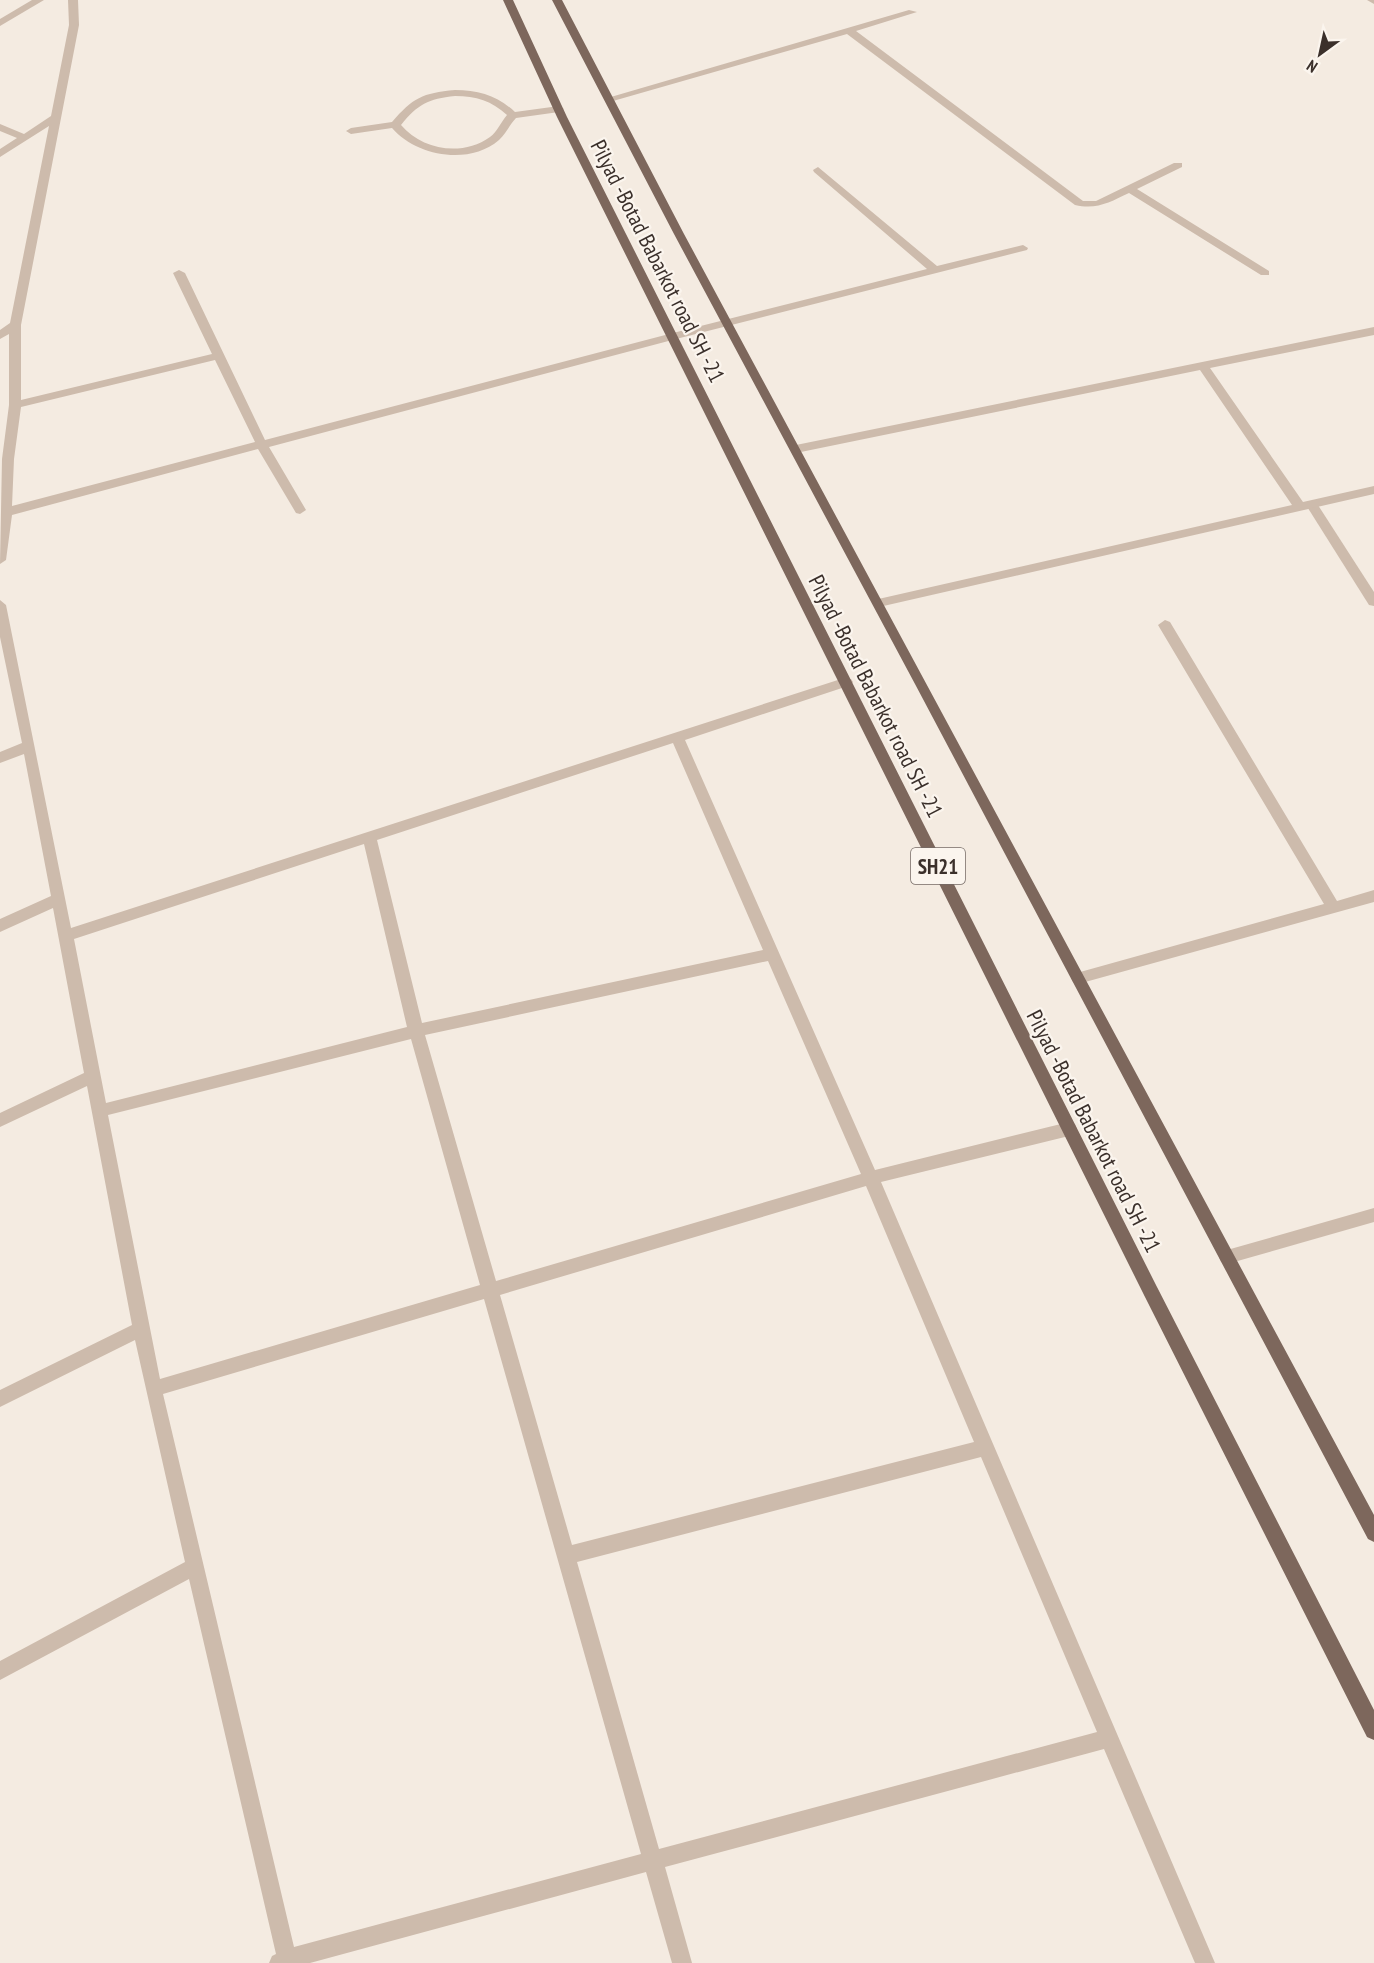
<svg xmlns="http://www.w3.org/2000/svg" width="1374" height="1963" font-family="'PT Sans Narrow',sans-serif">
  <style>
    .lines { fill: none; stroke-linecap: round; stroke-linejoin: round }
    .lane { fill: #cdbbac; fill-rule: evenodd }
    .street { fill: #cdbbac; fill-rule: evenodd }
    .primary { fill: #7d675c; fill-rule: evenodd }
    .labels { text-anchor: middle; dominant-baseline: central; stroke-width: 4.5; stroke-linejoin: round; paint-order: stroke }
    .shield { fill: #fbf5ee; stroke: #756b66; stroke-width: 1.5 }
    .shield-label { font-size: 21px; font-weight: bold; fill: #3b302b }
    .street-label { font-size: 22px; fill: #3b302b; stroke: #fbf5ee }
  </style>
  <rect width="100%" height="100%" fill="#f4ebe1"/>
  <g class="lines">
    <g class="lane">
      <path d="M 455,90 C 479,90 498,96 515,112 L 559,106 L 564,109 L 559,112 L 516,118 C 510,124 506,134 499,140 C 469,166 416,156 392,128 L 351,134 L 346,131 L 351,128 L 392,122 C 413,98 422,93 455,90 ZM 455,96 C 476,96 492,101 507,115 C 501,122 497,132 490,137 C 462,157 422,150 401,125 C 418,104 428,99 455,96 Z"/>
      <path d="M 1312,501 L 1316,502 L 1374,592 L 1374,606 L 1369,605 L 1306,505 Z"/>
      <path d="M 1165,620 L 1170,622 L 1337,901 L 1374,890 L 1374,902 L 1078,984 L 1073,982 L 1071,978 L 1073,974 L 1324,904 L 1158,625 Z"/>
      <path d="M 1374,1208 L 1374,1222 L 1227,1264 L 1221,1262 L 1219,1257 L 1221,1252 L 1227,1250 Z"/>
    </g>
    <g class="street">
      <path d="M 32,0 L 44,0 L 0,26 L 0,19 Z"/>
      <path d="M 68,0 L 78,0 L 79,25 L 21,325 L 21,400 L 212,354 L 173,273 L 179,270 L 185,273 L 265,440 L 669,334 L 927,269 L 814,172 L 813,170 L 818,167 L 937,266 L 1023,245 L 1028,248 L 1027,250 L 676,339 L 269,447 L 306,510 L 300,514 L 296,513 L 258,449 L 12,515 L 6,560 L 0,564 L 2,459 L 9,405 L 9,334 L 0,339 L 0,330 L 10,323 L 49,126 L 0,157 L 0,149 L 17,138 L 0,131 L 0,124 L 24,134 L 51,116 L 69,25 ZM 215,360 L 255,442 L 12,506 L 14,459 L 21,407 Z"/>
      <path d="M 1367,0 L 1374,0 L 1374,4 Z"/>
      <path d="M 909,10 L 917,12 L 856,31 L 1083,201 L 1096,201 L 1174,163 L 1182,163 L 1182,167 L 1137,189 L 1269,271 L 1269,275 L 1261,275 L 1129,193 C 1110,202 1097,210 1075,205 L 847,34 L 613,101 L 604,99 Z"/>
      <path d="M 1374,327 L 1374,335 L 1210,368 L 1303,502 L 1374,486 L 1374,494 L 879,607 L 873,603 L 874,600 L 1292,505 L 1200,370 L 796,453 L 790,449 L 796,445 Z"/>
      <path d="M 0,600 L 6,605 L 71,928 L 841,679 L 851,679 L 853,682 L 851,685 L 685,740 L 875,1170 L 1069,1122 L 1075,1124 L 1077,1129 L 1075,1134 L 1069,1136 L 881,1182 L 1215,1963 L 1195,1963 L 1104,1749 L 665,1867 L 692,1963 L 672,1963 L 646,1872 L 310,1963 L 269,1963 L 272,1956 L 276,1954 L 189,1579 L 0,1680 L 0,1661 L 185,1562 L 135,1340 L 0,1407 L 0,1390 L 132,1325 L 87,1086 L 0,1127 L 0,1113 L 84,1073 L 53,908 L 0,932 L 0,919 L 51,896 L 24,754 L 0,763 L 0,752 L 22,743 L 0,637 ZM 673,743 L 763,950 L 422,1023 L 377,840 ZM 364,844 L 407,1027 L 106,1103 L 74,939 ZM 768,961 L 861,1174 L 496,1281 L 425,1035 ZM 411,1039 L 480,1285 L 160,1379 L 108,1115 ZM 866,1186 L 974,1442 L 572,1545 L 500,1295 ZM 484,1299 L 641,1854 L 294,1947 L 163,1394 ZM 981,1457 L 1097,1732 L 659,1849 L 577,1562 Z"/>
    </g>
    <g class="primary">
      <path d="M 503,0 L 513,0 L 567,117 L 1157,1287 L 1374,1710 L 1374,1740 L 1367,1737 L 1145,1297 L 557,117 Z"/>
      <path d="M 552,0 L 562,0 L 684,234 L 1374,1515 L 1374,1542 L 1368,1539 L 915,684 L 674,234 Z"/>
    </g>
  </g>
  <g class="labels">
    <rect class="shield" x="911" y="848" width="54" height="36" rx="4.5"/>
    <g class="shield-label">
      <text x="938" y="866">SH21</text>
    </g>
    <g class="street-label">
      <text transform="translate(658 261) rotate(63)">Pilyad -Botad Babarkot road SH -21</text>
      <text transform="translate(876 696) rotate(63)">Pilyad -Botad Babarkot road SH -21</text>
      <text transform="translate(1094 1131) rotate(63)">Pilyad -Botad Babarkot road SH -21</text>
    </g>
  </g>
  <g transform="translate(1320 54) rotate(213)" stroke="#fbf5ee" stroke-width="4.5" paint-order="stroke">
  <path d="M0-4.5L10 22L0 15L-10 22Z" fill="#3b302b"/>
  <text y="-9" font-size="16" font-weight="bold" text-anchor="middle" fill="#3b302b">N</text>
  </g>
</svg>
